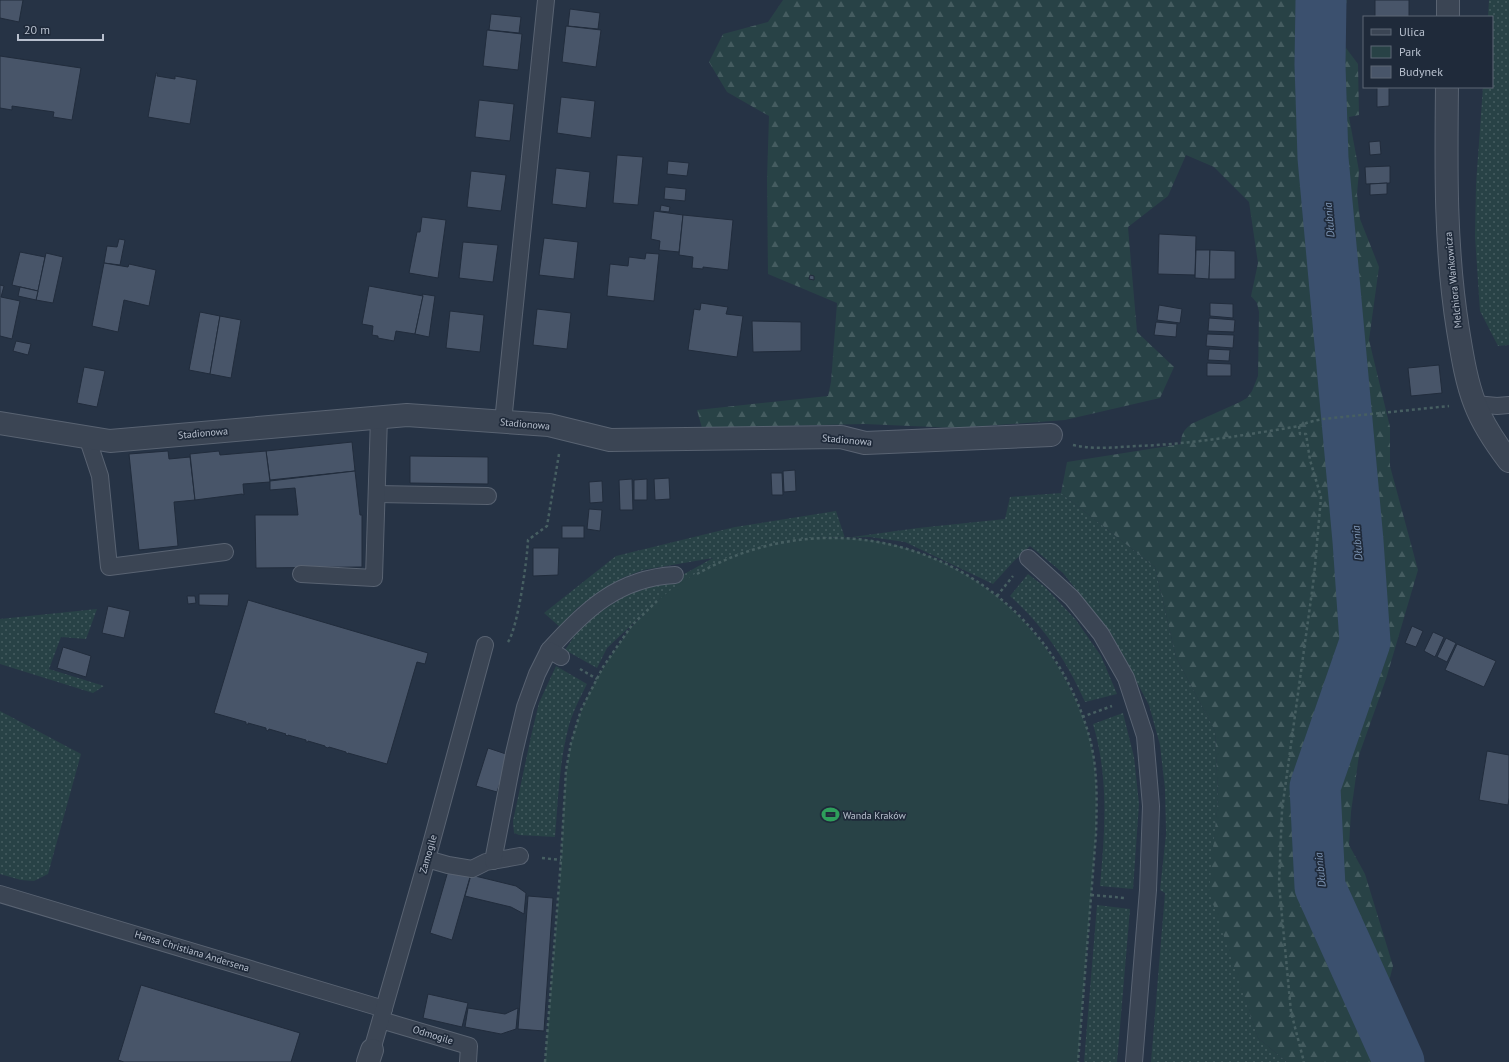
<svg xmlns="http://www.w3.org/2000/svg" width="1509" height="1062" font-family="'PT Sans',sans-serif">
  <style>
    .green { fill: url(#green-dots) }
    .forest { fill: url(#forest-firs) }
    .pitch { fill: #284246 }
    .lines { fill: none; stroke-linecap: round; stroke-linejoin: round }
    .river { stroke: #3b506e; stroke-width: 51 }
    .building { fill: #485569; stroke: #212c3c }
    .service-casing { stroke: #596372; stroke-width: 18 }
    .minor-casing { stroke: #596372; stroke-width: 24 }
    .path { stroke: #475f62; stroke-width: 2.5; stroke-dasharray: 3 3; stroke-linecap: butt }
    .service { stroke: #3b4554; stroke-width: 16 }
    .minor { stroke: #3b4554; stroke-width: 22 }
    .labels { text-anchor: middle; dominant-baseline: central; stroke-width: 3.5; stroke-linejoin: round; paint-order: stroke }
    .street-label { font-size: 10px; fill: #b8c0ce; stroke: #1f2a3a }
    .poi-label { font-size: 10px; fill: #b8c0ce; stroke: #1f2a3a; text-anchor: start }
    .water-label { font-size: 11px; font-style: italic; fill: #7e96b6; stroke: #1f2a3a }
  </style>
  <defs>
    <pattern id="green-dots" width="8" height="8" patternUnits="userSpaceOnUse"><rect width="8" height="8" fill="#284246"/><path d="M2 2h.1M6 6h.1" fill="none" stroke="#455c60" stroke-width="1.8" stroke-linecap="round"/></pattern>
    <pattern id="forest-firs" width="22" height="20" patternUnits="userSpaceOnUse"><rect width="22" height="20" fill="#284246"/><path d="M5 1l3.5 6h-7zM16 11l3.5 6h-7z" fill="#455c60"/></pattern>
  </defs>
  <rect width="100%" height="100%" fill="#263345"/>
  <g class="green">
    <path d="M 1489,0 L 1509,0 L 1509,345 L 1498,346 L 1480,311 L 1475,236 L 1476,184 L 1483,87 L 1492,87 L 1492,17 L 1488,17 Z"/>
    <path d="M 1061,493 L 1155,567 L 1176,657 L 1215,731 L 1218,798 L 1210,892 L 1258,1038 L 1287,1062 L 1151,1062 L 1165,893 L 1160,890 L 1166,834 L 1165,789 L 1160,745 L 1149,705 L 1111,634 L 1063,573 L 1030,546 L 1013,562 L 993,584 L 905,542 L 870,537 L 809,538 L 768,545 L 743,552 L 657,601 L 607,648 L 597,668 L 565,650 L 575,635 L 592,617 L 628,594 L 641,587 L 668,583 L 713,558 L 643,570 L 622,578 L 577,608 L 560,627 L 544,613 L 616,556 L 735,527 L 836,511 L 845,538 L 918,528 L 1005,519 L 1010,497 Z"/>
    <path d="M 1028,574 L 1045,587 L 1076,620 L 1101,656 L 1117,694 L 1085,702 C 1066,660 1045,628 1010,596 Z"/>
    <path d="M 97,609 L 86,639 L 61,637 L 49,669 L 104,686 L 93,693 L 0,664 L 0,619 Z"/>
    <path d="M 556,666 L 587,684 C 580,698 572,713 568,729 C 559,765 558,801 555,837 L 519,835 L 514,833 L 513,821 L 532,732 L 539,703 Z"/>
    <path d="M 0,711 L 81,754 L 48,874 L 34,881 L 21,880 L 0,874 Z"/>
    <path d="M 1123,713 L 1134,757 L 1139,804 L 1133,889 L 1100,886 C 1105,831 1109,778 1093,724 Z"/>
    <path d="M 1097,905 L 1130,909 L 1117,1062 L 1084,1062 Z"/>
  </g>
  <path class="forest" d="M 783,0 L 1347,0 L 1342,18 L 1343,44 L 1358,64 L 1359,115 L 1349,117 L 1359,171 L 1357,194 L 1360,219 L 1379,267 L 1369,340 L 1390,427 L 1390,466 L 1418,570 L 1386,679 L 1359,755 L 1351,812 L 1349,845 L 1365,874 L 1393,966 L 1387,989 L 1376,1012 L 1374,1036 L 1390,1056 L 1400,1062 L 1287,1062 L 1258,1038 L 1209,892 L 1218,798 L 1215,731 L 1176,657 L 1155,567 L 1061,493 L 1067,462 L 1181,444 C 1181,434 1184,430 1191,424 L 1240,402 L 1247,398 L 1252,391 L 1258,376 L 1259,312 L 1257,303 L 1251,296 L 1258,263 L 1249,202 L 1214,167 L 1186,155 L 1168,196 L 1128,227 L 1137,332 L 1174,367 L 1160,398 L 1065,420 L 957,428 L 864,424 L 702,428 L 697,410 L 828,396 L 831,382 L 837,303 L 768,274 L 767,179 L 769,116 L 727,92 L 709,62 L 723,34 L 768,22 Z"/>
  <path class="pitch" d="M 809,538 C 832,538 854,537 876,541 C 978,559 1057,634 1088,732 C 1098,765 1097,799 1096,834 L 1078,1062 L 545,1062 C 550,996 556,931 561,865 C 564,825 562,783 571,743 C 579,708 597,675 618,646 C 623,639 627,631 633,625 C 662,592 703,565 745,551 C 766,544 788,542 809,538 Z"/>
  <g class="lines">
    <path class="river" d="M 1321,0 L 1320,65 L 1323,158 L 1358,541 L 1365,642 L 1315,787 L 1320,887 L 1399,1062"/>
  </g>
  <g class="building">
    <path d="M 0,0 L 23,0 L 19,22 L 0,18 Z"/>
    <rect x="1375" y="0" width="34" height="17"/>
    <path d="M 570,9 L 600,13 L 598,29 L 568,26 Z"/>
    <path d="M 491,14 L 521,17 L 519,33 L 489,30 Z"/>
    <path d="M 566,26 L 601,30 L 596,67 L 562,62 Z"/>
    <path d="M 487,30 L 522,34 L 518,70 L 483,66 Z"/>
    <path d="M 0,56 L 81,68 L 72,120 L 53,117 L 54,112 L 12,106 L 12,110 L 0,108 Z"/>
    <path d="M 156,73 L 157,73 L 157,76 L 175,79 L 175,76 L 197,80 L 190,124 L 148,117 Z"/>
    <path d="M 1377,87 L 1389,87 L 1389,106 L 1377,107 Z"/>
    <path d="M 561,97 L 595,101 L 591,138 L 557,133 Z"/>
    <path d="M 479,100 L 514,104 L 510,141 L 475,137 Z"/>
    <path d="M 1380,141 L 1381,154 L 1370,155 L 1369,142 Z"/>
    <path d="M 617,155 L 643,157 L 638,205 L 613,203 Z"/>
    <path d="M 668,161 L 689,163 L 687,176 L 667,174 Z"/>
    <path d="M 1390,166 L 1390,183 L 1366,184 L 1365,167 Z"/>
    <path d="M 556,168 L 590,172 L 586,208 L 552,204 Z"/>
    <path d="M 471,171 L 506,175 L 501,211 L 467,207 Z"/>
    <path d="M 1387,183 L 1387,194 L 1370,195 L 1370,184 Z"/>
    <path d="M 665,187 L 686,189 L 685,201 L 664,199 Z"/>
    <path d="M 661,205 L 670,207 L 669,212 L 660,211 Z"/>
    <path d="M 654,211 L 683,215 L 679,252 L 659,250 L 660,241 L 651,239 Z"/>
    <path d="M 683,215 L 733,220 L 728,270 L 703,267 L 703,269 L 692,268 L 693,257 L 679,255 Z"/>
    <path d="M 422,217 L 446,220 L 438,278 L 409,273 L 417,232 L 420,232 Z"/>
    <path d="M 1159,234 L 1196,236 L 1195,275 L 1158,274 Z"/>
    <path d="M 544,238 L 578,242 L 574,279 L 539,275 Z"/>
    <path d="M 119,239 L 125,240 L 120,265 L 104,263 L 107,246 L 117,247 Z"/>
    <path d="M 463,242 L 498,245 L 493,282 L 459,278 Z"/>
    <path d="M 1196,250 L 1210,250 L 1209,279 L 1195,278 Z"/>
    <path d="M 1210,250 L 1235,251 L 1235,279 L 1209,279 Z"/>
    <path d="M 20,252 L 45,257 L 38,291 L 12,285 Z"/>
    <path d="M 46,253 L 63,257 L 53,303 L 36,300 Z"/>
    <path d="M 646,253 L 659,254 L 654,301 L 607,296 L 610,264 L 628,266 L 629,257 L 645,259 Z"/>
    <path d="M 104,263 L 128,267 L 129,264 L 156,270 L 149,306 L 124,300 L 118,332 L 92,326 Z"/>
    <path d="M 810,275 L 814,276 L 814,280 L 809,279 Z"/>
    <path d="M 0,285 L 4,286 L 1,297 L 20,301 L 12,339 L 0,336 Z"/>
    <path d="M 369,286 L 423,296 L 415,334 L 396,331 L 394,341 L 378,338 L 378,336 L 372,335 L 373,326 L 362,324 Z"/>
    <path d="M 20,287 L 38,291 L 36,300 L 18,296 Z"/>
    <path d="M 422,294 L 435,296 L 429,337 L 415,334 L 423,296 Z"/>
    <path d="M 701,303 L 728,307 L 726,314 L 743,316 L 737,357 L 688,350 L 694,309 L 700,310 Z"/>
    <path d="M 1210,303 L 1233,304 L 1233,318 L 1210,316 Z"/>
    <path d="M 1159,305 L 1182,309 L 1180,323 L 1157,320 Z"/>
    <path d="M 537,309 L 571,313 L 567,349 L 533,345 Z"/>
    <path d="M 450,311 L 484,315 L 480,352 L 446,348 Z"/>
    <path d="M 200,312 L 220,316 L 210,374 L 189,370 Z"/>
    <path d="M 220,316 L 241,320 L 231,378 L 210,374 Z"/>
    <path d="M 1209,318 L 1235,320 L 1234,332 L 1208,331 Z"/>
    <path d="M 752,321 L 801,322 L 801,351 L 753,352 Z"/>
    <path d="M 1156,322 L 1177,324 L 1176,337 L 1154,335 Z"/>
    <path d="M 1207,334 L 1234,335 L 1233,348 L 1206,346 Z"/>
    <path d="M 16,341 L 31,344 L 28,355 L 13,351 Z"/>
    <path d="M 1209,349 L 1230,350 L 1229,361 L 1208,360 Z"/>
    <path d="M 1207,363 L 1231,364 L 1231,376 L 1207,376 Z"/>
    <path d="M 1439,365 L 1442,393 L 1411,396 L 1408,368 Z"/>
    <path d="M 84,367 L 105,371 L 97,407 L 77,403 Z"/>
    <path d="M 352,442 L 355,471 L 270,480 L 266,451 Z"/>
    <path d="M 168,451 L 169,459 L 190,457 L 195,500 L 174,502 L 178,546 L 139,550 L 129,454 Z"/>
    <path d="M 219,451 L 220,455 L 266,451 L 270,482 L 243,484 L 244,495 L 242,494 L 195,500 L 190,454 Z"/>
    <path d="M 410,456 L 488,457 L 488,484 L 410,483 Z"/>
    <path d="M 795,470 L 796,491 L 784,492 L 783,471 Z"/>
    <path d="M 355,471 L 360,515 L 362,515 L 362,567 L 256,568 L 255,515 L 298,515 L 295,488 L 270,490 L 270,481 Z"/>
    <path d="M 771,473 L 782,473 L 783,495 L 772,495 Z"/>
    <path d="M 669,478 L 670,499 L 655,500 L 654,479 Z"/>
    <path d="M 632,479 L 633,510 L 620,510 L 619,480 Z"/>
    <path d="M 647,479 L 647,500 L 634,500 L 634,480 Z"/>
    <path d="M 602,481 L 603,502 L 590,503 L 589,482 Z"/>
    <path d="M 589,509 L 602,510 L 600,531 L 587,529 Z"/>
    <rect x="562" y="526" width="22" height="12"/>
    <path d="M 533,548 L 559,548 L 558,575 L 533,576 Z"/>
    <path d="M 199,594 L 229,594 L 228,606 L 199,605 Z"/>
    <path d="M 187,596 L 195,596 L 196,603 L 188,604 Z"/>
    <path d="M 248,600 L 428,653 L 425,664 L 417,662 L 387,764 L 348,753 L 348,754 L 346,753 L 346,752 L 329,747 L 328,748 L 325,747 L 325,746 L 308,741 L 308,742 L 306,742 L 306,740 L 288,735 L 288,736 L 285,735 L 286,734 L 269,729 L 268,731 L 266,730 L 266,728 L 248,723 L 248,725 L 246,724 L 246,722 L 214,713 Z"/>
    <path d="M 108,606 L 130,611 L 124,638 L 102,633 Z"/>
    <path d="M 1412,626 L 1423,631 L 1416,647 L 1405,643 Z"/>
    <path d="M 1433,632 L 1444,637 L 1435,657 L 1424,651 Z"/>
    <path d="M 1446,638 L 1456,643 L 1447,662 L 1437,657 Z"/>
    <path d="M 1457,644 L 1496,661 L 1484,687 L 1445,670 Z"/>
    <path d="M 63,647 L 91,656 L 86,677 L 57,668 Z"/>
    <path d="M 488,748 L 509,755 L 497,792 L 476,786 Z"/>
    <path d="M 1487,751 L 1509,755 L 1509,798 L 1508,805 L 1479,800 Z"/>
    <path d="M 448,871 L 470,877 L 452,940 L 430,933 Z"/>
    <path d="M 471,875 L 516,886 L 526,893 L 524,914 L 511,907 L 465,896 Z"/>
    <path d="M 528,896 L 553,898 L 544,1031 L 518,1029 Z"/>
    <path d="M 141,985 L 300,1033 L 291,1062 L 124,1062 L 118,1060 Z"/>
    <path d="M 428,994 L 468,1003 L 462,1027 L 423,1018 Z"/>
    <path d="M 468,1008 L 505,1014 L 518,1008 L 516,1029 L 501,1034 L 465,1027 Z"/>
  </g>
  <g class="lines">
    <defs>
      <g id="service">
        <path d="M 1475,404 L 1497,406 L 1509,405"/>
        <path d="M 503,422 L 546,0"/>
        <path d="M 87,437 L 100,476 L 109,567 L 225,552"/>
        <path d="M 377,494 L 488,496"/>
        <path d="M 1028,558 L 1072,598 L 1101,634 L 1126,678 L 1145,736 L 1151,806 L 1148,890 L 1134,1062"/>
        <path d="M 301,574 L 374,578 L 379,417"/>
        <path d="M 549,650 C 585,610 618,578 675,575"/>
        <path d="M 427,859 L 448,865 L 472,869 L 486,862 L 520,856"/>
        <path d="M 493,861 L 514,753 L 525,707 L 537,674 L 549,650 L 561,657"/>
        <path d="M 0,894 L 384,1009"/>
        <path d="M 381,1020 L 469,1046 L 468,1062"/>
        <path d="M 372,1050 L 427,859 L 485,645"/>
      </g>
      <g id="minor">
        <path d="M 1448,17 L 1448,0"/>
        <path d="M 1447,87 C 1446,168 1445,249 1458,330 C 1462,354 1466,381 1475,404 C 1483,425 1496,444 1509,461"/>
        <path d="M 0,423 L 110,441 L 407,415 L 549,425 L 610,440 L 841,437 L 865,443 L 1051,435"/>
        <path d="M 368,1062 L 372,1050"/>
      </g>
    </defs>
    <use href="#service" class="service-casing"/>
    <use href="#minor" class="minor-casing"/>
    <g class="path">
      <path d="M 1299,426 L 1300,434 L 1306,434 L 1310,460 L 1321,497 L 1314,577 L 1282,810 L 1279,884 L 1291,1012 L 1304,1062"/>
      <path d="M 1073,445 C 1095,450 1116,447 1138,446 C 1192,444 1246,435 1299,426 L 1309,422 L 1323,419 L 1449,406"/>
      <path d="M 697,574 C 850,487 1038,564 1088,732 C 1098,765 1097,799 1096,834 L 1078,1062"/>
      <path d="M 997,596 L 1013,576"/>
      <path d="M 508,642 C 518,627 527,561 528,540 L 547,526 L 559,454"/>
      <path d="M 580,669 L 597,679"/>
      <path d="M 1082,717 L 1112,706"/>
      <path d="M 542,858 L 561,860"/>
      <path d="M 1091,895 L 1125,898"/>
      <path d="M 545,1062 L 561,860 L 566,770 L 571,743 L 581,710 L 603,667 L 632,625 L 657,601"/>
    </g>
    <use href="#service" class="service"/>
    <use href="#minor" class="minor"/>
  </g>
  <defs>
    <symbol id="stadium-bare" viewBox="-9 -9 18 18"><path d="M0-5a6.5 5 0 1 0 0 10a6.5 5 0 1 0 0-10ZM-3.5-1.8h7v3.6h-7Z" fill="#2e9e5b" stroke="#1f2a3a" stroke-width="2.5" paint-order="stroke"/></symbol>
  </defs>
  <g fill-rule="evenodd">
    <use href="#stadium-bare" x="818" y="802" width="25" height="25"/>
  </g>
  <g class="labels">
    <g class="street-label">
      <text transform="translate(1453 280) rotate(-96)">Melchiora Wańkowicza</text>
      <text transform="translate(525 424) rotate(5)">Stadionowa</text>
      <text transform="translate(203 433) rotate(-5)">Stadionowa</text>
      <text transform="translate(847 440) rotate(5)">Stadionowa</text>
      <text transform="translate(428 854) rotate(-74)">Zamogile</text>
      <text transform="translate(192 951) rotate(17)">Hansa Christiana Andersena</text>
      <text transform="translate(433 1035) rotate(17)">Odmogile</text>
    </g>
    <g class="poi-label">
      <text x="843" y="815">Wanda Kraków</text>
    </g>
    <g class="water-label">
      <text transform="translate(1329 220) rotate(-95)">Dłubnia</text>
      <text transform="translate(1357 543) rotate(-95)">Dłubnia</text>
      <text transform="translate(1320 870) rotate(-96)">Dłubnia</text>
    </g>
  </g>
  <rect x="1363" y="16" width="130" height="72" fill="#1f2a3a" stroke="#5c6675"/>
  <rect x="1371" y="29" width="20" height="6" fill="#3b4554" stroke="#5c6675"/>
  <text x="1399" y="36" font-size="12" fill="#b8c0ce">Ulica</text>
  <rect x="1371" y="46" width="20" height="12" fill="#284246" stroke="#5c6675"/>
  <text x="1399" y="56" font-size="12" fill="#b8c0ce">Park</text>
  <rect x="1371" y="66" width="20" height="12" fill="#485569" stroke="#5c6675"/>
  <text x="1399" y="76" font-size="12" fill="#b8c0ce">Budynek</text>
  <path d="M18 34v6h85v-6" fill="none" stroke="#b8c0ce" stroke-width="2"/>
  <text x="24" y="34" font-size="12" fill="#b8c0ce" stroke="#1f2a3a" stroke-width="3" paint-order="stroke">20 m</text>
</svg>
